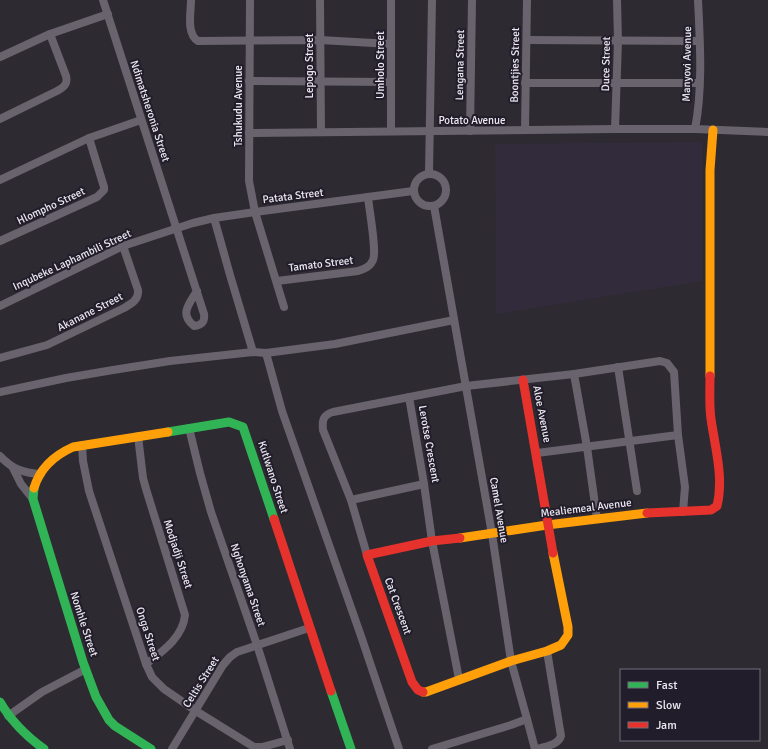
<svg xmlns="http://www.w3.org/2000/svg" width="768" height="749" font-family="Signika,sans-serif">
  <style>
    .built { fill: #322b3c }
    .lines { fill: none; stroke-linecap: round; stroke-linejoin: round }
    .street { stroke: #68636d; stroke-width: 8 }
    .fast { stroke: #30b455; stroke-width: 9 }
    .slow { stroke: #ff9f0a; stroke-width: 9 }
    .jam { stroke: #e5322d; stroke-width: 9 }
    .labels { text-anchor: middle; dominant-baseline: central; stroke-width: 4; stroke-linejoin: round; paint-order: stroke }
    .street-label { font-size: 11px; fill: #ece9f2; stroke: #221d2a }
  </style>
  <rect width="100%" height="100%" fill="#2d2a31"/>
  <path class="built" d="M 702,142 L 702,281 L 496,314 L 495,144 Z"/>
  <g class="lines">
    <g class="street">
      <path d="M 103,0 L 204,314 C 205,322 202,325 194,326 C 179,314 189,304 197,291"/>
      <path d="M 191,0 C 191,12 186,34 198,41 L 320,40 L 391,44"/>
      <path d="M 250,0 L 249,181 L 255,212 L 284,307"/>
      <path d="M 320,0 L 321,132"/>
      <path d="M 527,40 L 699,41"/>
      <path d="M 0,57 L 50,34 L 108,14"/>
      <path d="M 249,81 L 391,82"/>
      <path d="M 525,83 L 699,83"/>
      <path d="M 0,119 L 57,91 C 64,87 68,84 66,76 L 50,34"/>
      <path d="M 615,129 L 618,41 L 617,0"/>
      <path d="M 695,129 C 703,88 700,42 698,0"/>
      <path d="M 525,130 L 527,0"/>
      <path d="M 391,131 L 391,0"/>
      <path d="M 470,131 L 472,0"/>
      <path d="M 249,133 L 615,129 L 695,129 L 768,132"/>
      <path d="M 429,173 L 432,0"/>
      <circle cx="430" cy="190" r="16"/>
      <path d="M 0,180 L 89,138 L 141,120"/>
      <path d="M 214,218 L 230,275 L 253,352"/>
      <path d="M 0,241 L 97,197 L 104,190 L 104,187 L 89,138"/>
      <path d="M 277,281 L 358,271 C 364,269 370,267 373,260 C 377,251 369,209 368,197"/>
      <path d="M 0,306 L 123,246 L 193,223 L 214,218 L 255,212 L 413,191"/>
      <path d="M 266,353 L 282,411 L 361,636 L 399,749"/>
      <path d="M 0,358 L 47,345 L 124,308 C 131,304 139,300 138,290 L 123,246"/>
      <path d="M 618,367 L 637,491"/>
      <path d="M 574,374 L 587,447 L 597,519"/>
      <path d="M 0,392 L 66,378 L 113,370 L 170,361 L 253,352 L 266,353 L 335,344 L 454,320"/>
      <path d="M 409,397 L 424,484 L 432,541 L 459,679"/>
      <path d="M 189,428 L 200,473 L 211,512 L 257,645 L 290,749"/>
      <path d="M 138,436 L 143,478 L 146,489 L 185,615 C 183,637 163,651 146,664"/>
      <path d="M 82,445 L 83,461 L 89,491 L 146,664 L 152,677 L 164,689 L 196,711 L 254,747 L 262,747 L 288,740"/>
      <path d="M 537,453 L 678,435"/>
      <path d="M 0,456 C 12,469 23,473 41,474"/>
      <path d="M 13,468 L 21,484 L 33,499"/>
      <path d="M 351,500 L 424,484"/>
      <path d="M 367,555 L 351,500 L 323,430 C 322,420 323,415 333,412 L 466,386 L 574,374 L 660,361 L 667,363 L 674,372 L 678,435 L 685,487 L 683,512"/>
      <path d="M 8,716 L 42,692 L 86,669"/>
      <path d="M 527,719 L 535,749"/>
      <path d="M 172,749 L 223,665 L 230,657 L 237,652 L 309,628"/>
      <path d="M 432,749 L 511,725 L 527,719 L 511,661 L 492,534 L 434,206"/>
      <path d="M 538,749 C 546,746 558,745 561,736 L 547,651"/>
    </g>
    <g class="fast">
      <path d="M 168,432 L 229,422 L 243,427 L 274,519"/>
      <path d="M 34,488 L 33,499 L 83,662 L 96,697 L 109,720 L 115,726 L 151,749"/>
      <path d="M 331,691 L 351,749"/>
      <path d="M 0,702 C 11,721 26,736 44,749"/>
    </g>
    <g class="slow">
      <path d="M 710,376 L 710,170 L 713,130"/>
      <path d="M 34,488 C 40,468 55,455 73,447 L 168,432"/>
      <path d="M 460,538 L 547,525 L 647,513"/>
      <path d="M 423,692 L 426,692 L 511,661 L 547,651 L 561,645 L 568,635 L 568,627 L 553,553"/>
    </g>
    <g class="jam">
      <path d="M 523,380 L 553,553"/>
      <path d="M 647,513 L 711,510 L 717,506 C 724,478 715,447 711,419 C 709,405 710,390 710,376"/>
      <path d="M 274,519 L 331,691"/>
      <path d="M 423,692 L 418,690 L 412,682 L 367,555 L 432,541 L 460,538"/>
    </g>
  </g>
  <g class="labels">
    <g class="street-label">
      <text transform="translate(606 64) rotate(-89)">Duce Street</text>
      <text transform="translate(687 64) rotate(-89)">Manyovi Avenue</text>
      <text transform="translate(380 65) rotate(-90)">Umholo Street</text>
      <text transform="translate(460 65) rotate(-89)">Lengana Street</text>
      <text transform="translate(515 65) rotate(-89)">Boontjies Street</text>
      <text transform="translate(309 66) rotate(-90)">Lepogo Street</text>
      <text transform="translate(238 106) rotate(-90)">Tshukudu Avenue</text>
      <text transform="translate(150 111) rotate(72)">Ndimatsheronia Street</text>
      <text x="472" y="120">Potato Avenue</text>
      <text transform="translate(293 196) rotate(-7)">Patata Street</text>
      <text transform="translate(51 206) rotate(-25)">Hlompho Street</text>
      <text transform="translate(72 260) rotate(-25)">Inqubeke Laphambili Street</text>
      <text transform="translate(321 264) rotate(-7)">Tamato Street</text>
      <text transform="translate(90 312) rotate(-27)">Akanane Street</text>
      <text transform="translate(542 414) rotate(79)">Aloe Avenue</text>
      <text transform="translate(429 444) rotate(80)">Lerotse Crescent</text>
      <text transform="translate(273 477) rotate(72)">Kutlwano Street</text>
      <text transform="translate(586 508) rotate(-7)">Mealiemeal Avenue</text>
      <text transform="translate(499 510) rotate(80)">Camel Avenue</text>
      <text transform="translate(178 554) rotate(72)">Modjadji Street</text>
      <text transform="translate(248 585) rotate(71)">Nghonyama Street</text>
      <text transform="translate(398 606) rotate(70)">Cat Crescent</text>
      <text transform="translate(84 624) rotate(72)">Nomhle Street</text>
      <text transform="translate(148 634) rotate(72)">Onga Street</text>
      <text transform="translate(201 682) rotate(-58)">Celtis Street</text>
    </g>
  </g>
  <rect x="620" y="669" width="140" height="72" fill="#221d2a" stroke="#736f7a"/>
  <rect x="628" y="682" width="20" height="6" fill="#30b455" stroke="#736f7a"/>
  <text x="656" y="689" font-size="12" fill="#ece9f2">Fast</text>
  <rect x="628" y="702" width="20" height="6" fill="#ff9f0a" stroke="#736f7a"/>
  <text x="656" y="709" font-size="12" fill="#ece9f2">Slow</text>
  <rect x="628" y="722" width="20" height="6" fill="#e5322d" stroke="#736f7a"/>
  <text x="656" y="729" font-size="12" fill="#ece9f2">Jam</text>
</svg>
